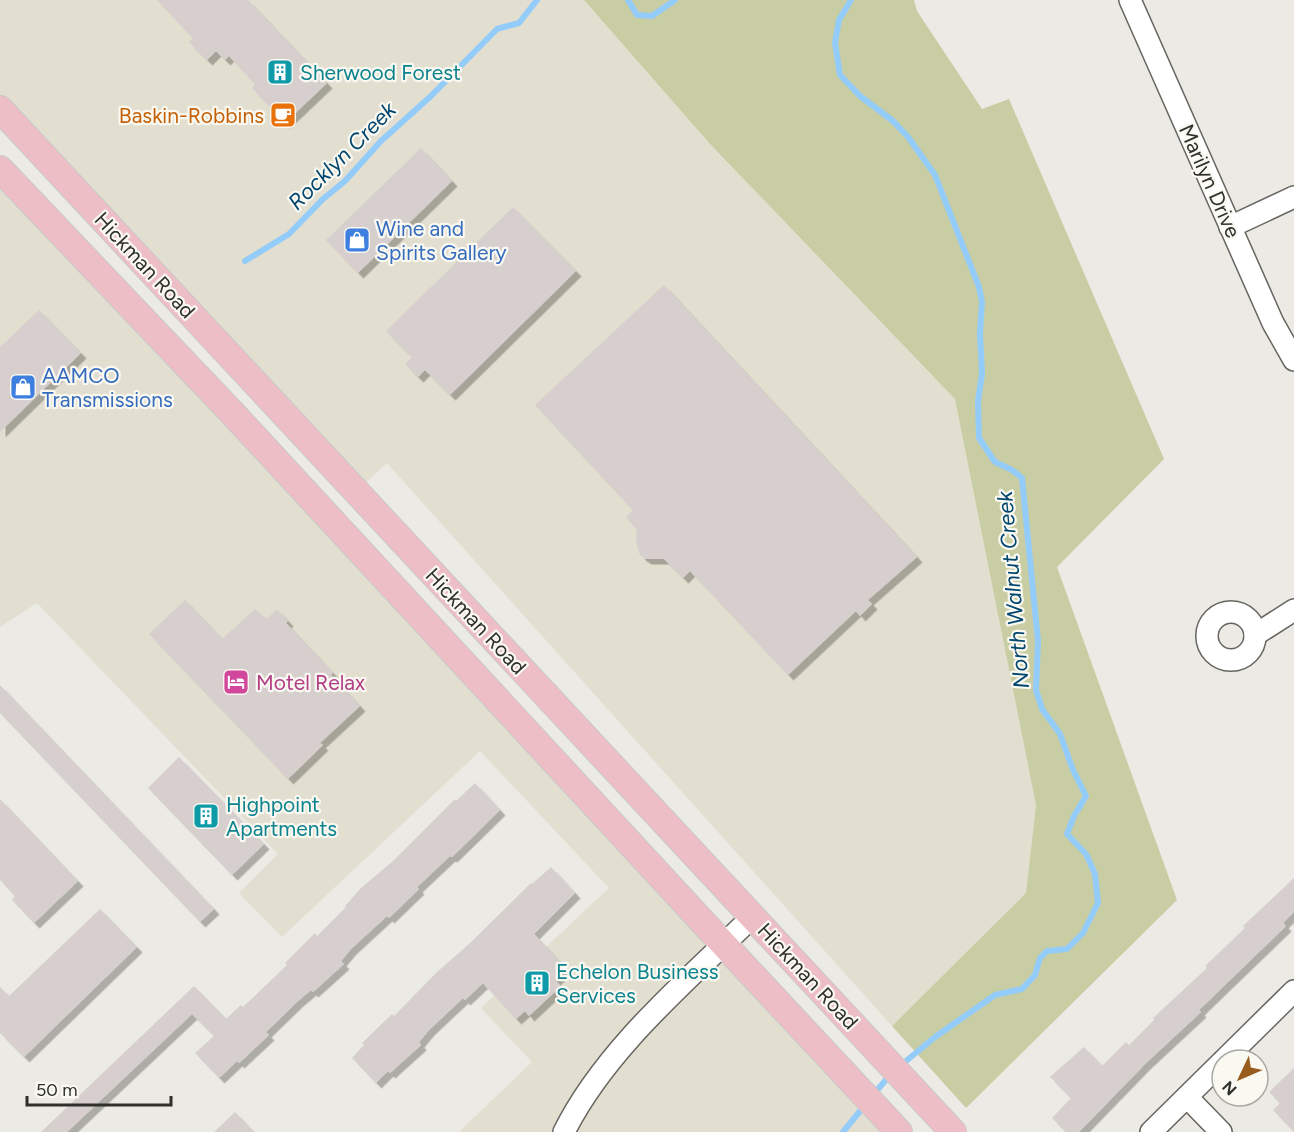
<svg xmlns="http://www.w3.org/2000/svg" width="1294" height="1132" font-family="Figtree,sans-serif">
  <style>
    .built { fill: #e2ded0 }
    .green { fill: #c9cda3 }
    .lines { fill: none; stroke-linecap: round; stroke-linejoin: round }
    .stream { stroke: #94ccf9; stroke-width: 6 }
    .building { fill: #d7cfce; filter: url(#shadow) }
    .minor-casing { stroke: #676560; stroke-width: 24 }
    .major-casing { stroke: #c9c9c8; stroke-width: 28 }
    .minor { stroke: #fff; stroke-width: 21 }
    .major { stroke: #eebec7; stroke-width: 26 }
    .labels { text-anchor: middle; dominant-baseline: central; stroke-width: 4.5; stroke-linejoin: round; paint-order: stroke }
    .culture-label { font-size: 21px; fill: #0d838f; stroke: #f9f8f1; text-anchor: start }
    .food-label { font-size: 21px; fill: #c56008; stroke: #f9f8f1; text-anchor: end }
    .street-label { font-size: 21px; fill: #2f2f2c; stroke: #f9f8f1 }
    .shop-label { font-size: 21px; fill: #366cbe; stroke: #f9f8f1; text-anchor: start }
    .hotel-label { font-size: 21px; fill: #b23c85; stroke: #f9f8f1; text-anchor: start }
    .water-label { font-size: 22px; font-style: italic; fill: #00466f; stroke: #f9f8f1 }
  </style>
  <defs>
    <filter id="shadow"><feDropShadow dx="5.5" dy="5.5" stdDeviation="0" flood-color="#0004"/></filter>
  </defs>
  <rect width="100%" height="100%" fill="#eceae4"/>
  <g class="built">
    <path d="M 0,0 L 584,0 L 710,144 L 955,399 L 1036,805 L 1026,893 L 892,1026 L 387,463 L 356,492 L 0,109 Z"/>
    <path d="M 0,169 L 899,1132 L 459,1132 L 532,1062 L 481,1008 L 609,888 L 480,751 L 282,937 L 239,893 L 278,854 L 37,603 L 0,627 Z"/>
  </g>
  <path class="green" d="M 584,0 L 914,0 L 917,11 L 982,109 L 1009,99 L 1164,459 L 1057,567 L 1177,900 L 966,1108 L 892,1026 L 1026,893 L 1036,805 L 955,399 L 710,144 Z"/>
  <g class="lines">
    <g class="stream">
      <path d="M 628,0 L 637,15 L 652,16 L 675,0"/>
      <path d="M 851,0 L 839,20 L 835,43 L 840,75 L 860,96 L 893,121 L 908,137 L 935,175 L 979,287 L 982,302 L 980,333 L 982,374 L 978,401 L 979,438 L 995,462 L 1012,470 L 1022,478 L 1038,641 L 1036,690 L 1042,709 L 1060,734 L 1073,770 L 1086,796 L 1074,816 L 1067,834 L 1086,854 L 1095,874 L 1098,903 L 1083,933 L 1067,949 L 1047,951 L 1040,958 L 1035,975 L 1022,989 L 995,995 L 935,1037 L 900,1066"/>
      <path d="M 245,261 L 289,234 L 323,199 L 345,181 L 381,141 L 431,96 L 497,29 L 519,23 L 537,0"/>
      <path d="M 873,1095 L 890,1075"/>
      <path d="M 843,1132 L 865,1105"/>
    </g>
  </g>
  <g class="building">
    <path d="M 157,0 L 248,0 L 327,83 L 285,123 L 252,88 L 255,84 L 229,56 L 225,60 L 216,51 L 207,60 L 189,42 L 193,38 Z"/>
    <path d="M 421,148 L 452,181 L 358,273 L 326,240 Z"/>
    <path d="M 513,207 L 576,271 L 450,395 L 425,370 L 418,377 L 405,364 L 412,357 L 386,331 Z"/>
    <path d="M 664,285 L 917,557 L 868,600 L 872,604 L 860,616 L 856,611 L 788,675 L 690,571 L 683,578 L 664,559 L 646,559 L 640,555 L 636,543 L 637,530 L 626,517 L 633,510 L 535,405 Z"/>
    <path d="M 39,310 L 81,353 L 0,432 L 0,347 Z"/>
    <path d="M 185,600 L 222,639 L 255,609 L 267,619 L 277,609 L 288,621 L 286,623 L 333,673 L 331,675 L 360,706 L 320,743 L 323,745 L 288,779 L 149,634 Z"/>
    <path d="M 0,685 L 214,909 L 200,922 L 0,713 Z"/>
    <path d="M 179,757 L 264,844 L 232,875 L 148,788 Z"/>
    <path d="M 475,783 L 500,810 L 452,857 L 450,856 L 417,887 L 419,889 L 389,918 L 387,916 L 351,949 L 341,961 L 344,964 L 313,992 L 311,990 L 298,1001 L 266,1032 L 269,1035 L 239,1063 L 237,1061 L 219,1078 L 195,1053 L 214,1036 L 192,1014 L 67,1132 L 41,1132 L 194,986 L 226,1019 L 241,1005 L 243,1007 L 287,965 L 285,963 L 315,933 L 317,936 L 346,907 L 345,906 L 361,888 L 393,861 L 455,799 L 456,801 Z"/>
    <path d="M 0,799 L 78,881 L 34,923 L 12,900 L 15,896 L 0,880 Z"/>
    <path d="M 551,867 L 575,893 L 534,934 L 567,969 L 555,980 L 561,986 L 529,1016 L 525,1011 L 516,1019 L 483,983 L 465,1000 L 463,998 L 429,1030 L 419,1042 L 421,1045 L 390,1073 L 388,1071 L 376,1083 L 352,1058 L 364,1045 L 362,1043 L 392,1014 L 394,1016 L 437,972 L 469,944 L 531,883 L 532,884 Z"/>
    <path d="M 1294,878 L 1294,912 L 1283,923 L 1286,926 L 1199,1010 L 1201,1012 L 1146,1063 L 1079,1132 L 1066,1132 L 1052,1118 L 1071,1098 L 1050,1077 L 1084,1047 L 1102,1066 L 1126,1042 L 1129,1045 L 1154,1020 L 1153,1018 L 1207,968 L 1205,966 L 1245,928 L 1243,926 Z"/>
    <path d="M 100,909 L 137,947 L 24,1057 L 0,1033 L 0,987 L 9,996 Z"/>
    <path d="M 1294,1068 L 1294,1132 L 1273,1110 L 1280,1103 L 1269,1092 Z"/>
    <path d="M 235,1112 L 254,1132 L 214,1132 Z"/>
  </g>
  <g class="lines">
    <defs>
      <g id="minor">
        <path d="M 1130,0 L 1273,323 L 1294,360"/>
        <path d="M 1230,227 L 1294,197"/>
        <circle cx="1231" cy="636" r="24"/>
        <path d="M 1255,635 L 1294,610"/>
        <path d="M 1224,1060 L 1294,991"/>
        <path d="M 1187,1097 L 1221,1132"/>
        <path d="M 564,1132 C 605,1049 687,981 753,916"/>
        <path d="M 1151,1132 L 1222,1062"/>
      </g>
      <g id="major">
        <path d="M 0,109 L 953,1132"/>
        <path d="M 0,169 L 236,417 L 700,919 L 899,1132"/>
      </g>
    </defs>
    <use href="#minor" class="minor-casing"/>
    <use href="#major" class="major-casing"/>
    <use href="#minor" class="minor"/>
    <use href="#major" class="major"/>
  </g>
  <defs>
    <symbol id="building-square" viewBox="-11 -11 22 22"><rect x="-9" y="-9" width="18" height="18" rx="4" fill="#0f9aa8" stroke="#f9f8f1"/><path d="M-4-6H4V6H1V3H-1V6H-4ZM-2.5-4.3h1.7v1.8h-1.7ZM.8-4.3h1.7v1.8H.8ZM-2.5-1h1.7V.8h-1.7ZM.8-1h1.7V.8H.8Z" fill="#fff"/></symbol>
    <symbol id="cafe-square" viewBox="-11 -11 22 22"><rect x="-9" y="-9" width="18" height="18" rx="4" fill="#e8710a" stroke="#f9f8f1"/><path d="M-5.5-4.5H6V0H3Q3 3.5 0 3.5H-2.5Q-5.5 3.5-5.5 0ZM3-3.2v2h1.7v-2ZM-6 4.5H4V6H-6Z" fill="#fff"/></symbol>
    <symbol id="shop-square" viewBox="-11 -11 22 22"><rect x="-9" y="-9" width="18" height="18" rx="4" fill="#3f7fe0" stroke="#f9f8f1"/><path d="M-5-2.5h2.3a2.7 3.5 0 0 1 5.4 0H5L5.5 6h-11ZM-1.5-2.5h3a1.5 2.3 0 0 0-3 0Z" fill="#fff"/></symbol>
    <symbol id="hotel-square" viewBox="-11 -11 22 22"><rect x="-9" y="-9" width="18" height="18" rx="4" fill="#d1479c" stroke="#f9f8f1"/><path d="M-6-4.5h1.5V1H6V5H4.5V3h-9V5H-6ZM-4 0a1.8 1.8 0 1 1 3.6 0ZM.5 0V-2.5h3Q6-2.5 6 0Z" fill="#fff"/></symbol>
  </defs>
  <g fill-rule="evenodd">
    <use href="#building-square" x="265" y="57" width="30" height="30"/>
    <use href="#cafe-square" x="268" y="100" width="30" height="30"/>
    <use href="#shop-square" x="342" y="225" width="30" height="30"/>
    <use href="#shop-square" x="8" y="372" width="30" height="30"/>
    <use href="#hotel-square" x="221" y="667" width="30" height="30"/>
    <use href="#building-square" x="191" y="801" width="30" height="30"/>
    <use href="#building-square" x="522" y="968" width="30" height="30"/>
  </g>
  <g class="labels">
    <g class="culture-label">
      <text x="300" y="72">Sherwood Forest</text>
      <text x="226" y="804">Highpoint<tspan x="226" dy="24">Apartments</tspan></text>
      <text x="556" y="971">Echelon Business<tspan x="556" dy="24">Services</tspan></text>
    </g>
    <g class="food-label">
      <text x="264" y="115">Baskin-Robbins</text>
    </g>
    <g class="street-label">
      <text transform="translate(1210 181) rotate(66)">Marilyn Drive</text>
      <text transform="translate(145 265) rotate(47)">Hickman Road</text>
      <text transform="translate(476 621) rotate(47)">Hickman Road</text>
      <text transform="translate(808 976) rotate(47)">Hickman Road</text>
    </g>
    <g class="shop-label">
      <text x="376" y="228">Wine and<tspan x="376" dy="24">Spirits Gallery</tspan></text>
      <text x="42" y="375">AAMCO<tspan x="42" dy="24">Transmissions</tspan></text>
    </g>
    <g class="hotel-label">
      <text x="256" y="682">Motel Relax</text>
    </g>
    <g class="water-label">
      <text transform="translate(342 156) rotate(-45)">Rocklyn Creek</text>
      <text transform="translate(1013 590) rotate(-95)">North Walnut Creek</text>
    </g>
  </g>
  <g transform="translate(1240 1078) rotate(226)"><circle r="28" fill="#f9f8f1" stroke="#a8a8a2" stroke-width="1.5"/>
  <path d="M0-4.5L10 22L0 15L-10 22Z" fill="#985c1e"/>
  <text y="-9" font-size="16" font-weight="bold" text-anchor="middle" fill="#2f2f2c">N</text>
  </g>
  <path d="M27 1096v9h144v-9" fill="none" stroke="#2f2f2c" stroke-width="3"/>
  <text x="36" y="1096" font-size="18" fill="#2f2f2c" stroke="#f9f8f1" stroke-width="4.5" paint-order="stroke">50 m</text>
</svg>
